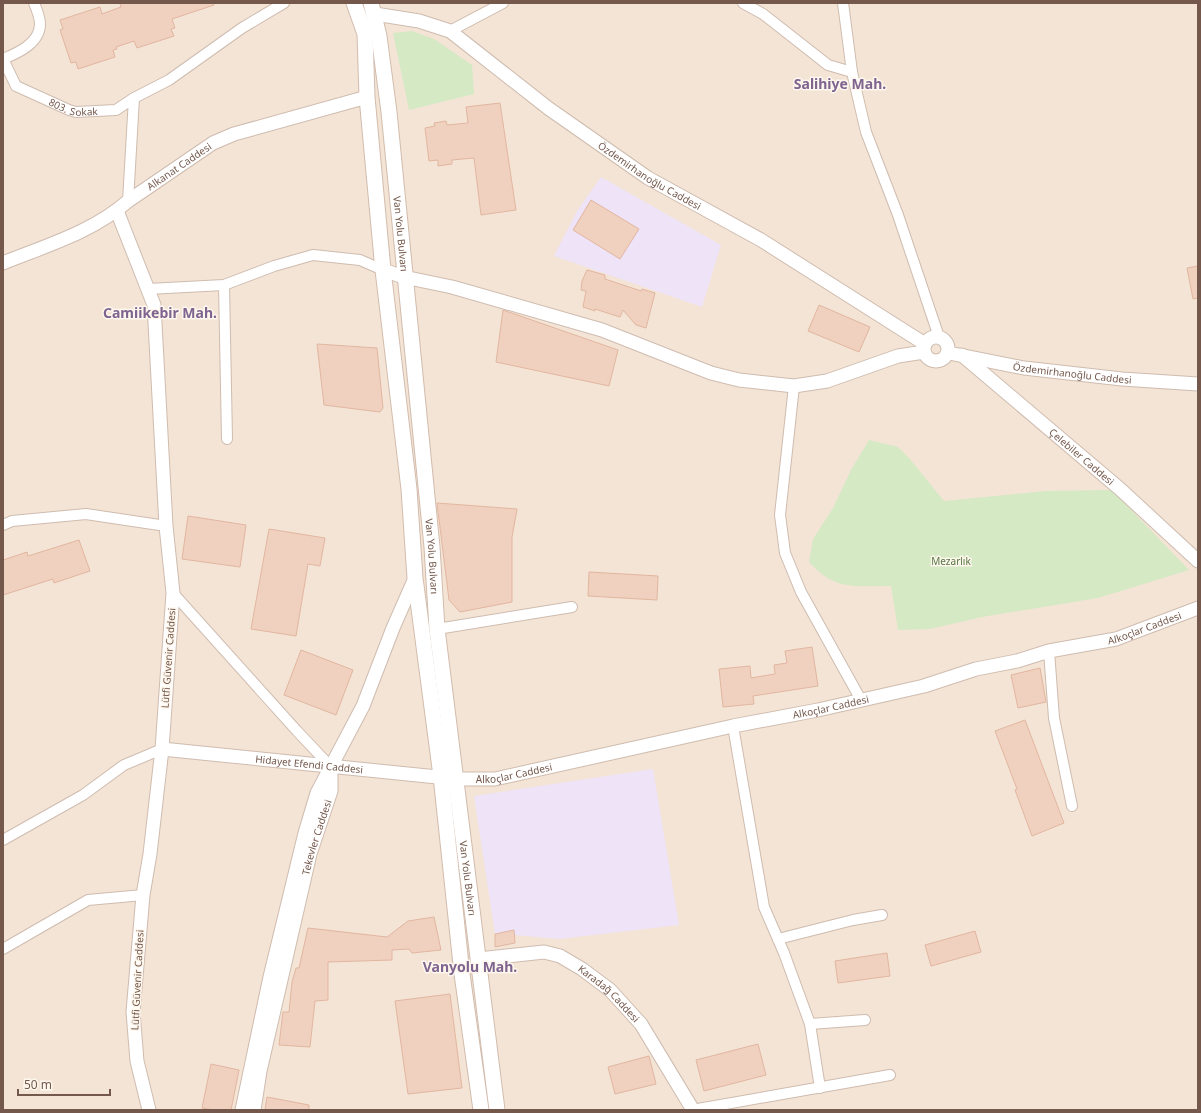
<svg xmlns="http://www.w3.org/2000/svg" width="1201" height="1113" font-family="'Noto Sans',sans-serif">
  <style>
    .residential { fill: #f3e4d5 }
    .education { fill: #efe3f8 }
    .green { fill: #d5e9c5 }
    .building { fill: #f0d0bf; stroke: #e2b6a0 }
    .lines { fill: none; stroke-linecap: round; stroke-linejoin: round }
    .minor-casing { stroke: #cfbcb0; stroke-width: 12 }
    .tertiary-casing { stroke: #cfbcb0; stroke-width: 15 }
    .secondary-casing { stroke: #d2bcad; stroke-width: 17 }
    .minor { stroke: #fff; stroke-width: 10 }
    .tertiary { stroke: #fff; stroke-width: 13 }
    .secondary { stroke: #fff; stroke-width: 15 }
    .labels { text-anchor: middle; dominant-baseline: central; stroke-width: 3; stroke-linejoin: round; paint-order: stroke }
    .street-label { font-size: 10px; fill: #74584c; stroke: #fef7ed }
    .park-label { font-size: 10px; fill: #567944; stroke: #fef7ed }
    .district-label { font-size: 14px; font-weight: bold; fill: #7f6490; stroke: #fef7ed }
  </style>
  <rect width="100%" height="100%" fill="#fcf2e6"/>
  <rect class="residential" x="3" y="3" width="1195" height="1107"/>
  <g class="education">
    <path d="M 601,177 L 721,245 L 702,307 L 554,256 L 577,211 Z"/>
    <path d="M 653,769 L 679,925 L 559,939 L 514,935 L 513,930 L 495,934 L 474,796 Z"/>
  </g>
  <g class="green">
    <path d="M 412,31 L 434,39 L 472,65 L 474,94 L 409,110 L 393,33 Z"/>
    <path d="M 869,440 L 898,447 L 909,458 L 944,501 L 1046,491 L 1112,490 L 1189,570 L 1098,598 L 982,617 L 930,629 L 898,630 L 891,586 C 855,586 835,591 809,562 L 813,539 L 833,508 L 851,470 Z"/>
  </g>
  <g class="building">
    <path d="M 120,3 L 213,3 L 214,5 L 172,19 L 175,28 L 171,29 L 174,36 L 137,48 L 134,41 L 116,47 L 117,49 L 113,50 L 115,57 L 78,69 L 76,62 L 71,63 L 60,30 L 63,29 L 60,20 L 100,7 L 102,14 L 121,7 Z"/>
    <path d="M 500,103 L 516,210 L 481,215 L 474,158 L 452,160 L 452,164 L 438,166 L 438,160 L 429,161 L 425,128 L 435,126 L 434,123 L 446,121 L 447,125 L 468,123 L 466,107 Z"/>
    <path d="M 591,200 L 639,229 L 620,259 L 573,230 Z"/>
    <path d="M 1198,266 L 1198,298 L 1193,299 L 1187,268 Z"/>
    <path d="M 587,270 L 605,275 L 605,279 L 641,291 L 642,289 L 655,293 L 646,328 L 636,325 L 623,310 L 620,317 L 595,309 L 595,311 L 583,307 L 586,291 L 581,290 L 582,281 Z"/>
    <path d="M 819,305 L 870,327 L 859,352 L 808,331 Z"/>
    <path d="M 503,310 L 618,350 L 609,386 L 496,362 Z"/>
    <path d="M 317,344 L 377,348 L 383,408 L 380,412 L 324,405 Z"/>
    <path d="M 437,503 L 517,509 L 512,537 L 512,602 L 460,612 L 449,600 Z"/>
    <path d="M 188,516 L 246,525 L 240,567 L 182,559 Z"/>
    <path d="M 269,529 L 325,538 L 320,566 L 308,564 L 296,636 L 251,629 Z"/>
    <path d="M 79,540 L 90,571 L 54,583 L 53,579 L 3,595 L 3,560 L 27,552 L 28,556 Z"/>
    <path d="M 589,572 L 658,576 L 657,600 L 588,596 Z"/>
    <path d="M 812,647 L 818,686 L 753,696 L 754,704 L 723,707 L 719,669 L 750,666 L 751,678 L 775,674 L 774,665 L 787,663 L 785,651 Z"/>
    <path d="M 301,650 L 353,670 L 336,715 L 284,695 Z"/>
    <path d="M 1040,668 L 1046,702 L 1018,708 L 1011,675 Z"/>
    <path d="M 1025,720 L 1064,823 L 1032,836 L 1015,790 L 1017,789 L 995,731 Z"/>
    <path d="M 434,917 L 441,950 L 412,953 L 409,949 L 392,950 L 392,960 L 328,962 L 328,1000 L 315,1001 L 310,1047 L 279,1045 L 283,1012 L 289,1012 L 292,982 L 296,968 L 299,968 L 308,928 L 387,937 L 408,921 Z"/>
    <path d="M 514,930 L 515,943 L 495,947 L 495,934 Z"/>
    <path d="M 975,931 L 981,952 L 931,966 L 925,945 Z"/>
    <path d="M 887,953 L 890,976 L 838,983 L 835,961 Z"/>
    <path d="M 450,994 L 462,1088 L 408,1094 L 395,1001 Z"/>
    <path d="M 758,1044 L 766,1075 L 704,1091 L 696,1060 Z"/>
    <path d="M 649,1056 L 656,1084 L 615,1094 L 608,1067 Z"/>
    <path d="M 211,1064 L 239,1070 L 231,1110 L 213,1110 L 202,1108 Z"/>
    <path d="M 267,1097 L 309,1105 L 309,1110 L 265,1110 Z"/>
  </g>
  <g class="lines">
    <defs>
      <g id="minor">
        <path id="s1" d="M 34,3 C 37,10 40,17 40,24 C 40,43 18,53 3,59 L 16,86 L 69,110 L 76,112 L 116,110 L 134,98 L 128,201"/>
        <path d="M 743,3 L 763,14 L 828,65 L 852,72"/>
        <path d="M 843,3 L 852,72 L 866,132 L 898,215 L 939,337"/>
        <path d="M 450,31 L 503,3"/>
        <path d="M 134,98 L 169,80 L 242,28 L 284,3"/>
        <path d="M 224,285 L 227,439"/>
        <path d="M 148,289 L 224,285 L 274,266 L 313,255 L 360,260 L 383,270"/>
        <path d="M 794,386 L 780,515 L 785,553 L 801,592 L 861,700"/>
        <path d="M 3,525 L 12,521 L 86,514 L 166,526"/>
        <path d="M 173,593 L 297,731 L 331,767"/>
        <path d="M 437,629 L 572,607"/>
        <path d="M 1049,651 L 1054,718 L 1072,806"/>
        <path d="M 733,726 L 764,907 L 784,953 L 810,1024 L 820,1088"/>
        <path d="M 3,840 L 83,795 L 124,765 L 162,749"/>
        <path d="M 778,939 L 853,920 L 882,915"/>
        <path d="M 3,949 L 88,900 L 143,895"/>
        <path d="M 810,1024 L 865,1020"/>
        <path d="M 692,1110 L 890,1075"/>
      </g>
      <g id="tertiary">
        <path id="s2" d="M 375,14 L 419,21 L 450,31 L 548,108 L 648,178 L 761,240 L 925,344"/>
        <path d="M 117,211 L 154,305 L 166,526 L 173,593 L 162,749 L 150,854 L 143,895 L 133,1012 L 137,1061 L 149,1110"/>
        <path id="s3" d="M 3,263 C 45,246 93,232 128,201 L 213,143 L 234,134 L 367,97"/>
        <path d="M 383,270 L 404,277 L 452,287 L 602,330 L 711,373 L 739,380 L 794,386 L 827,381 L 898,356 L 924,352"/>
        <circle cx="936" cy="349" r="12"/>
        <path id="s4" d="M 949,353 L 1024,368 L 1122,379 L 1198,384"/>
        <path id="s5" d="M 962,355 L 1120,489 L 1198,561"/>
        <path id="s6" d="M 162,749 L 457,779 L 495,779 L 733,726 L 818,710 L 924,686 L 976,669 L 1017,661 L 1049,651 L 1116,639 L 1198,608"/>
        <path id="s7" d="M 479,959 L 544,952 L 560,956 L 582,969 L 610,990 L 641,1024 L 693,1110"/>
        <path d="M 242,1110 L 270,977 L 305,833 L 317,793 L 363,706 L 393,628 L 415,578"/>
        <path id="s8" d="M 254,1110 L 260,1071 L 310,854 L 331,791 L 331,768"/>
      </g>
      <g id="secondary">
        <path d="M 354,3 L 365,34 L 367,97 L 383,270 L 409,489 L 415,578 L 441,776 L 462,974 L 481,1110"/>
        <path id="s9" d="M 371,3 L 379,36 L 389,112 L 432,547 L 437,629 L 497,1110"/>
      </g>
    </defs>
    <use href="#minor" class="minor-casing"/>
    <use href="#tertiary" class="tertiary-casing"/>
    <use href="#secondary" class="secondary-casing"/>
    <use href="#minor" class="minor"/>
    <use href="#tertiary" class="tertiary"/>
    <use href="#secondary" class="secondary"/>
  </g>
  <g class="labels">
    <g class="street-label">
      <text stroke="none"><textPath href="#s1" startOffset="168">803. Sokak</textPath></text>
      <text stroke="none"><textPath href="#s3" startOffset="202">Alkanat Caddesi</textPath></text>
      <text stroke="none"><textPath href="#s2" startOffset="324">Özdemirhanoğlu Caddesi</textPath></text>
      <text stroke="none"><textPath href="#s9" startOffset="233">Van Yolu Bulvarı</textPath></text>
      <text stroke="none"><textPath href="#s4" startOffset="125">Özdemirhanoğlu Caddesi</textPath></text>
      <text stroke="none"><textPath href="#s5" startOffset="157">Çelebiler Caddesi</textPath></text>
      <text stroke="none"><textPath href="#s9" startOffset="557">Van Yolu Bulvarı</textPath></text>
      <text stroke="none"><textPath href="#s6" startOffset="1002">Alkoçlar Caddesi</textPath></text>
      <text transform="translate(168 658) rotate(-86)">Lütfi Güvenir Caddesi</text>
      <text stroke="none"><textPath href="#s6" startOffset="678">Alkoçlar Caddesi</textPath></text>
      <text stroke="none"><textPath href="#s6" startOffset="148">Hidayet Efendi Caddesi</textPath></text>
      <text stroke="none"><textPath href="#s6" startOffset="354">Alkoçlar Caddesi</textPath></text>
      <text stroke="none"><textPath href="#s8" startOffset="280">Tekevler Caddesi</textPath></text>
      <text stroke="none"><textPath href="#s9" startOffset="881">Van Yolu Bulvarı</textPath></text>
      <text transform="translate(137 980) rotate(-87)">Lütfi Güvenir Caddesi</text>
      <text stroke="none"><textPath href="#s7" startOffset="144">Karadağ Caddesi</textPath></text>
    </g>
    <g class="park-label">
      <text x="951" y="561">Mezarlık</text>
    </g>
    <g class="district-label">
      <text x="840" y="83">Salihiye Mah.</text>
      <text x="160" y="312">Camiikebir Mah.</text>
      <text x="470" y="966">Vanyolu Mah.</text>
    </g>
  </g>
  <rect width="1201" height="1113" fill="none" stroke="#74584c" stroke-width="8"/>
  <path d="M18 1089v6h92v-6" fill="none" stroke="#74584c" stroke-width="2"/>
  <text x="24" y="1089" font-size="12" fill="#74584c" stroke="#fef7ed" stroke-width="3" paint-order="stroke">50 m</text>
</svg>
